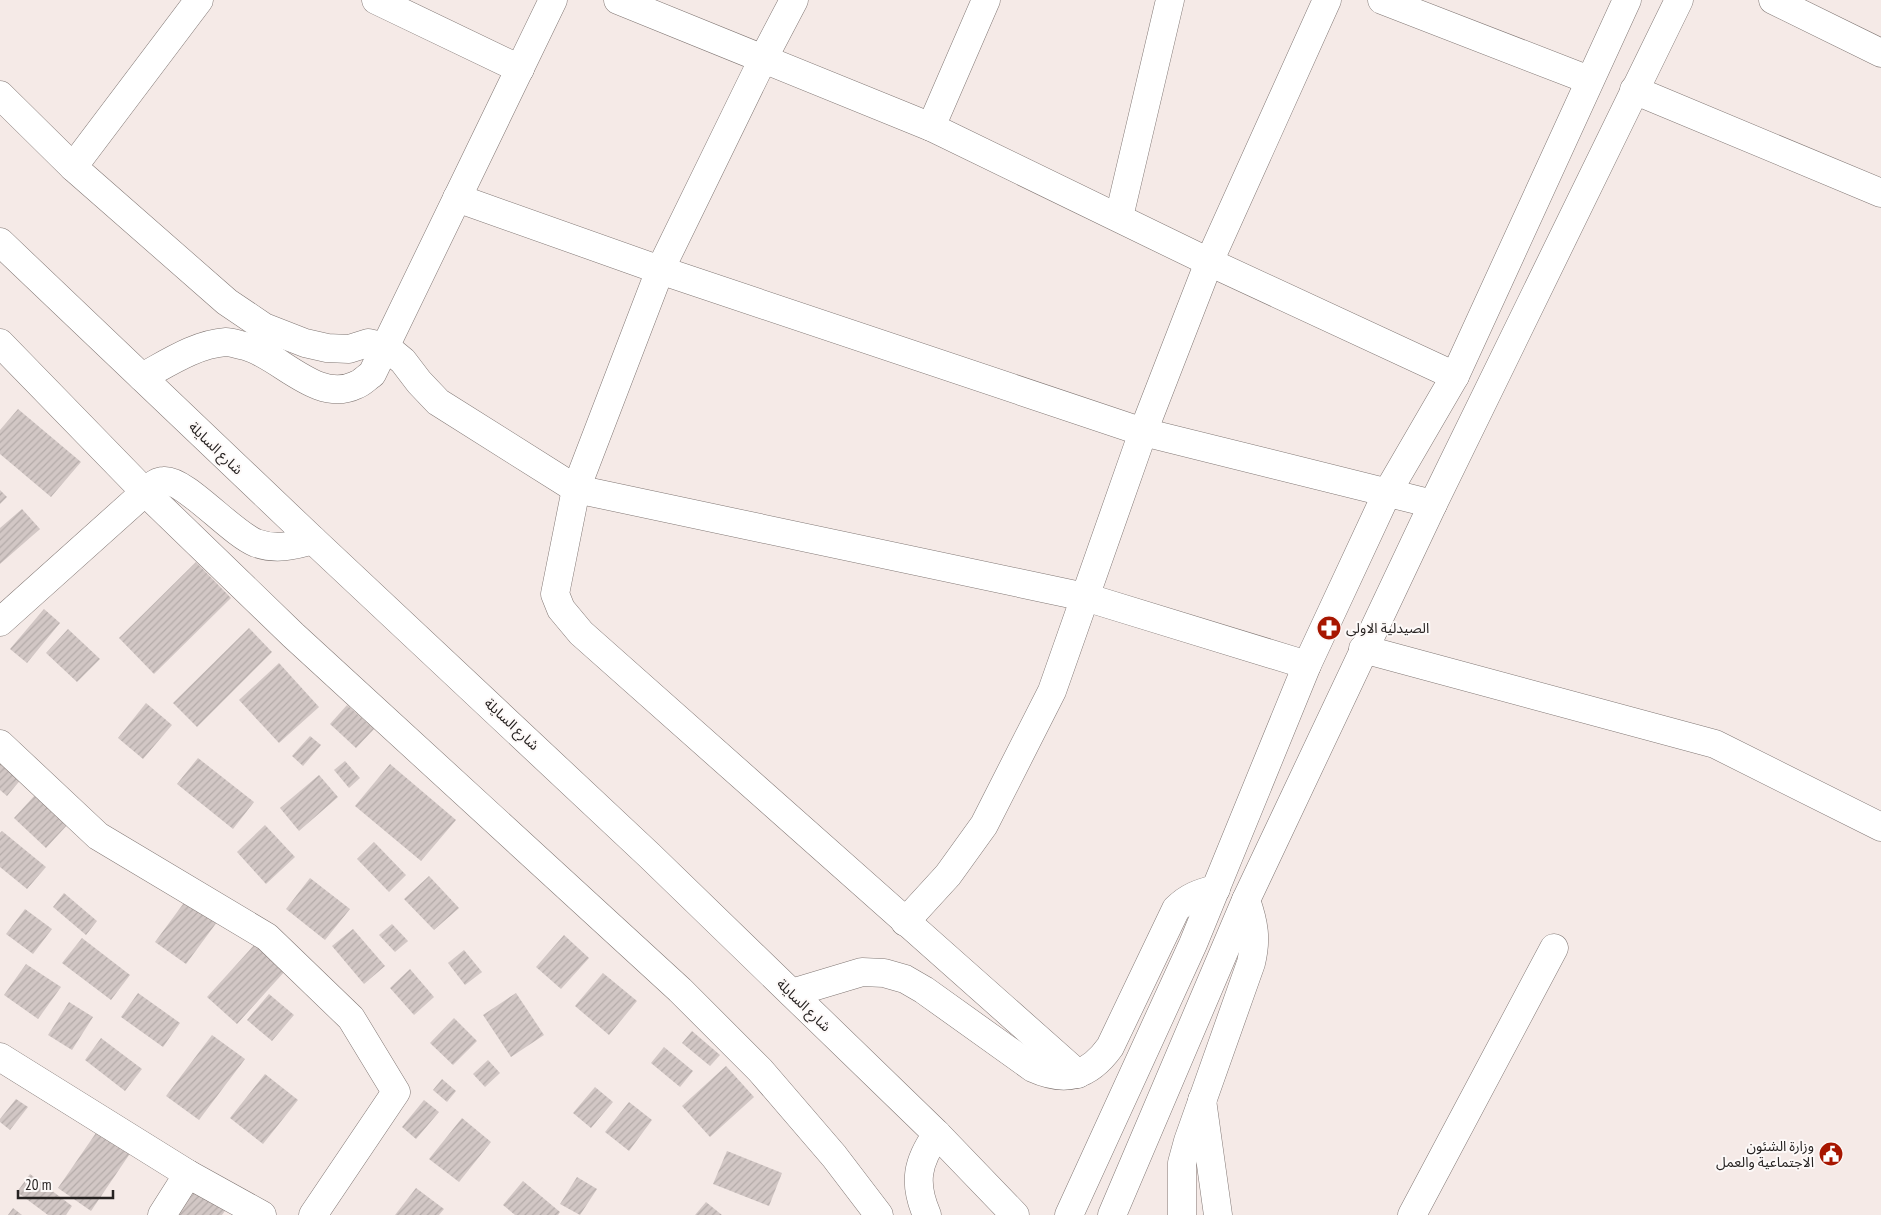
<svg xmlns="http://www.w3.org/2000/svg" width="1881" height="1215" font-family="'PT Sans Narrow','Noto Sans Arabic',sans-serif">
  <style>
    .building { fill: url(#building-hatch) }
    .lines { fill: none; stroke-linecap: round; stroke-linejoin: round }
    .minor-casing { stroke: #817774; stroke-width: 29 }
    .major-casing { stroke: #817774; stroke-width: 29 }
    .minor { stroke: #fff; stroke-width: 28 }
    .major { stroke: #fff; stroke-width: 28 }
    .labels { text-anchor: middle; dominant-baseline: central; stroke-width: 4; stroke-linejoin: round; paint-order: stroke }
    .street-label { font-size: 14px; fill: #262221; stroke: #fdf9f8 }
    .poi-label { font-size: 14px; fill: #262221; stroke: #fdf9f8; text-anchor: start }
  </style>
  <defs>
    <pattern id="building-hatch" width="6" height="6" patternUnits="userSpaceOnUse" patternTransform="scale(1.25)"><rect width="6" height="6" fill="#d2c7c5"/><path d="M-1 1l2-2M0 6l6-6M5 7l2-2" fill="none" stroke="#b4aba9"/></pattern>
  </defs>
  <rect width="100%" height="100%" fill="#f5eae7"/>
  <g class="building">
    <path d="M 18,409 L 81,462 L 51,497 L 0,454 L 0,430 Z"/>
    <path d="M 0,490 L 7,497 L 0,504 Z"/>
    <path d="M 22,509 L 40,529 L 0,564 L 0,528 Z"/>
    <path d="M 196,562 L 231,598 L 154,674 L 119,638 Z"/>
    <path d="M 44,609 L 60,623 L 27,663 L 10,649 Z"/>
    <path d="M 249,628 L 272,652 L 197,727 L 173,703 Z"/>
    <path d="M 68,629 L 100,659 L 77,682 L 46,653 Z"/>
    <path d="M 279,663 L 319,707 L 279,743 L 239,700 Z"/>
    <path d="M 146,703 L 172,725 L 143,759 L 118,738 Z"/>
    <path d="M 347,705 L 374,729 L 356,748 L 330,724 Z"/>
    <path d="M 310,736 L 321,745 L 303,766 L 292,756 Z"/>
    <path d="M 198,758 L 254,802 L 233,829 L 177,784 Z"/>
    <path d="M 0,760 L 22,778 L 7,796 L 0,790 Z"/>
    <path d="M 345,761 L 360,778 L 349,788 L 334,770 Z"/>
    <path d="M 390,764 L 456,820 L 421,861 L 355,806 Z"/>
    <path d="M 319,775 L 338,797 L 299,831 L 280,808 Z"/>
    <path d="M 37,793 L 69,823 L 46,848 L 14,818 Z"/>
    <path d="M 265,825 L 295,857 L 266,884 L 237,852 Z"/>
    <path d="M 2,831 L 46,867 L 27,889 L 0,867 L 0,833 Z"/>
    <path d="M 374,842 L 406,875 L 389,892 L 357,859 Z"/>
    <path d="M 429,876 L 459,908 L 434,930 L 404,899 Z"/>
    <path d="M 310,878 L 350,909 L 325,940 L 286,909 Z"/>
    <path d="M 64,893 L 97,921 L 86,935 L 53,907 Z"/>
    <path d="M 189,896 L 220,918 L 186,964 L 155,942 Z"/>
    <path d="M 25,909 L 52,929 L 33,954 L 6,934 Z"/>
    <path d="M 392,924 L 408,941 L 395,952 L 379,935 Z"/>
    <path d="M 353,929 L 385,966 L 364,984 L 332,946 Z"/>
    <path d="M 564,935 L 589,958 L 561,989 L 536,967 Z"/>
    <path d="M 82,938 L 130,975 L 111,1000 L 62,963 Z"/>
    <path d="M 256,943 L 286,970 L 237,1024 L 207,997 Z"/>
    <path d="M 464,950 L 482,972 L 465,985 L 448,963 Z"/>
    <path d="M 26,964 L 61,987 L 38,1019 L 4,995 Z"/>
    <path d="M 410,969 L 434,997 L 414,1015 L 390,988 Z"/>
    <path d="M 603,973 L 637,1001 L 609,1035 L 575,1006 Z"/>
    <path d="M 138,993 L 180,1023 L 163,1047 L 121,1017 Z"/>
    <path d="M 516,993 L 544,1035 L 511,1057 L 483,1015 Z"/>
    <path d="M 269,994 L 294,1015 L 272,1041 L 247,1020 Z"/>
    <path d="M 69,1002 L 93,1017 L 72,1050 L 48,1035 Z"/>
    <path d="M 454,1018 L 477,1041 L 453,1065 L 430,1043 Z"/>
    <path d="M 692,1031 L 720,1055 L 710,1066 L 682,1043 Z"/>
    <path d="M 212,1035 L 245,1059 L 199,1120 L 166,1096 Z"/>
    <path d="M 101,1038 L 142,1069 L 125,1091 L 85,1060 Z"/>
    <path d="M 664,1047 L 693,1071 L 680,1087 L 651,1063 Z"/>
    <path d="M 488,1060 L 500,1073 L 485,1087 L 473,1074 Z"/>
    <path d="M 726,1066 L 754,1097 L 710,1137 L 682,1106 Z"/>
    <path d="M 265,1074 L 298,1100 L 263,1144 L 230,1118 Z"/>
    <path d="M 442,1079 L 456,1091 L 447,1102 L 433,1090 Z"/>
    <path d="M 595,1087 L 613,1102 L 591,1128 L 573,1113 Z"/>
    <path d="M 16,1099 L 28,1107 L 10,1130 L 0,1122 L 0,1119 Z"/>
    <path d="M 424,1100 L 439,1112 L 416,1139 L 402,1127 Z"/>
    <path d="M 629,1102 L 652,1120 L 629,1151 L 605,1132 Z"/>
    <path d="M 462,1118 L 491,1142 L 459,1182 L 429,1159 Z"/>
    <path d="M 98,1130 L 131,1152 L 91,1211 L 58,1188 Z"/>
    <path d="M 727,1151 L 782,1173 L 769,1206 L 713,1184 Z"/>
    <path d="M 30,1174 L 72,1206 L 66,1215 L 48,1215 L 17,1192 Z"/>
    <path d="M 577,1177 L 597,1189 L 580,1215 L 560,1204 Z"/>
    <path d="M 523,1181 L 560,1212 L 558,1215 L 515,1215 L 503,1205 Z"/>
    <path d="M 198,1187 L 227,1208 L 222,1215 L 177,1215 Z"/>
    <path d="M 416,1188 L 444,1209 L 439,1215 L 395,1215 Z"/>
    <path d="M 706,1202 L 722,1215 L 695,1215 Z"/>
    <path d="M 13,1208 L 22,1215 L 8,1215 Z"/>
  </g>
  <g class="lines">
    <defs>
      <g id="minor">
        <path d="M 376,0 L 520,69"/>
        <path d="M 618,0 L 931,127 L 1209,262 L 1455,376"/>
        <path d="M 794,0 L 763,59 L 660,270 L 576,489 L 555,594 L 561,609 L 581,633 L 1078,1074"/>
        <path d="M 1382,0 L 1589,80"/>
        <path d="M 1773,0 L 1881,53"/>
        <path d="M 1634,90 L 1881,193"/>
        <path d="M 0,95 L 73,167 L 227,302 L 264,327 L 305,343 L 327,348 L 349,349 L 368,343 L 386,347 L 403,361 L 419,382 L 438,402 L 576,489 L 1085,597 L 1307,665"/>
        <path d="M 931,127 L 986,0"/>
        <path d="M 73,167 L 199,0"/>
        <path d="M 457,198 L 660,270 L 1143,432 L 1433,504"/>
        <path d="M 1119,217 L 1170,0"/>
        <path d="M 0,343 L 145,492 L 293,635 L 680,990 L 760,1070 L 834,1156 L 879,1215"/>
        <path d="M 142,377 C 168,363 196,344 226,342 C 232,342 239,345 245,346 C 280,355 317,404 356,385 C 362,383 367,377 372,374 L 553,0"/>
        <path d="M 0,622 L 145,492"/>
        <path d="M 1363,649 L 1715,744 L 1881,827"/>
        <path d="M 0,744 L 98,836 L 267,937 L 351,1018 L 396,1092 L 313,1215"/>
        <path d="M 905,922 L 948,875 L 984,825 L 1052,691 L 1143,432 L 1209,262 L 1327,0"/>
        <path d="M 0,1057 L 188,1174 L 262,1215"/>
        <path d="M 1202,1100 L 1218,1215"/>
        <path d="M 162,1215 L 188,1174"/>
        <path d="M 1069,1215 L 1193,944 L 1307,665 L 1387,493 L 1455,376 L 1627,0"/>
        <path d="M 1112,1215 L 1246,900 L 1433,504 L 1679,0"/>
        <path d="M 1412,1215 L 1554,948"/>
      </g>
      <g id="major">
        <path d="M 0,242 L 313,540 L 650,856 L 937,1134 L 1015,1215"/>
        <path d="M 145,492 C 151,487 156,481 164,481 C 185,479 231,533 256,543 C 275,550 294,546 313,540"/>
        <path d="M 792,993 L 862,972 L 884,973 L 905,979 L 924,990 L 1033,1068 C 1066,1083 1089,1076 1110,1047 L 1176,909 C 1188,897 1199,893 1216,889"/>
        <path d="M 927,1215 C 913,1183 917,1162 937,1134"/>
        <path d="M 1182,1215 L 1182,1163 L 1188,1141 L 1251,963 C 1257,939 1254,923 1246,900"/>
      </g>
    </defs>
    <use href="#minor" class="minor-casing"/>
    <use href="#major" class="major-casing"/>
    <use href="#minor" class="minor"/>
    <use href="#major" class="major"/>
  </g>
  <defs>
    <symbol id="pharmacy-disc" viewBox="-11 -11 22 22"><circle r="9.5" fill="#a71600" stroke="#fdf9f8"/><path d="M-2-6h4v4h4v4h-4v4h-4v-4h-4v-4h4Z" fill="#fff"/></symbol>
    <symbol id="civic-disc" viewBox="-11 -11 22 22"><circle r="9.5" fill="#a71600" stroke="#fdf9f8"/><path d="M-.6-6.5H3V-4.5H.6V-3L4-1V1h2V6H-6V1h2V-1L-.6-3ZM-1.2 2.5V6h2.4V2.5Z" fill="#fff"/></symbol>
  </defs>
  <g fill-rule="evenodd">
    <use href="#pharmacy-disc" x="1315" y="614" width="28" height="28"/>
    <use href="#civic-disc" x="1817" y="1140" width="28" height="28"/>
  </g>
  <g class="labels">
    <g class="street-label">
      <text transform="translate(216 448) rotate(44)">شارع السايلة</text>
      <text transform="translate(512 724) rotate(43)">شارع السايلة</text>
      <text transform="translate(804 1005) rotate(44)">شارع السايلة</text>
    </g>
    <g class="poi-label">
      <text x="1346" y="628">الصيدلية الاولى</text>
      <text x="1814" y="1146" text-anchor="end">وزارة الشئون<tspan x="1814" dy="16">الاجتماعية والعمل</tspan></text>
    </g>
  </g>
  <path d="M18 1190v8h95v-8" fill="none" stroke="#262221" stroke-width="2.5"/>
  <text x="25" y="1190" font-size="15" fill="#262221" stroke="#fdf9f8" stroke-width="4" paint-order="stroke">20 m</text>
</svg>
